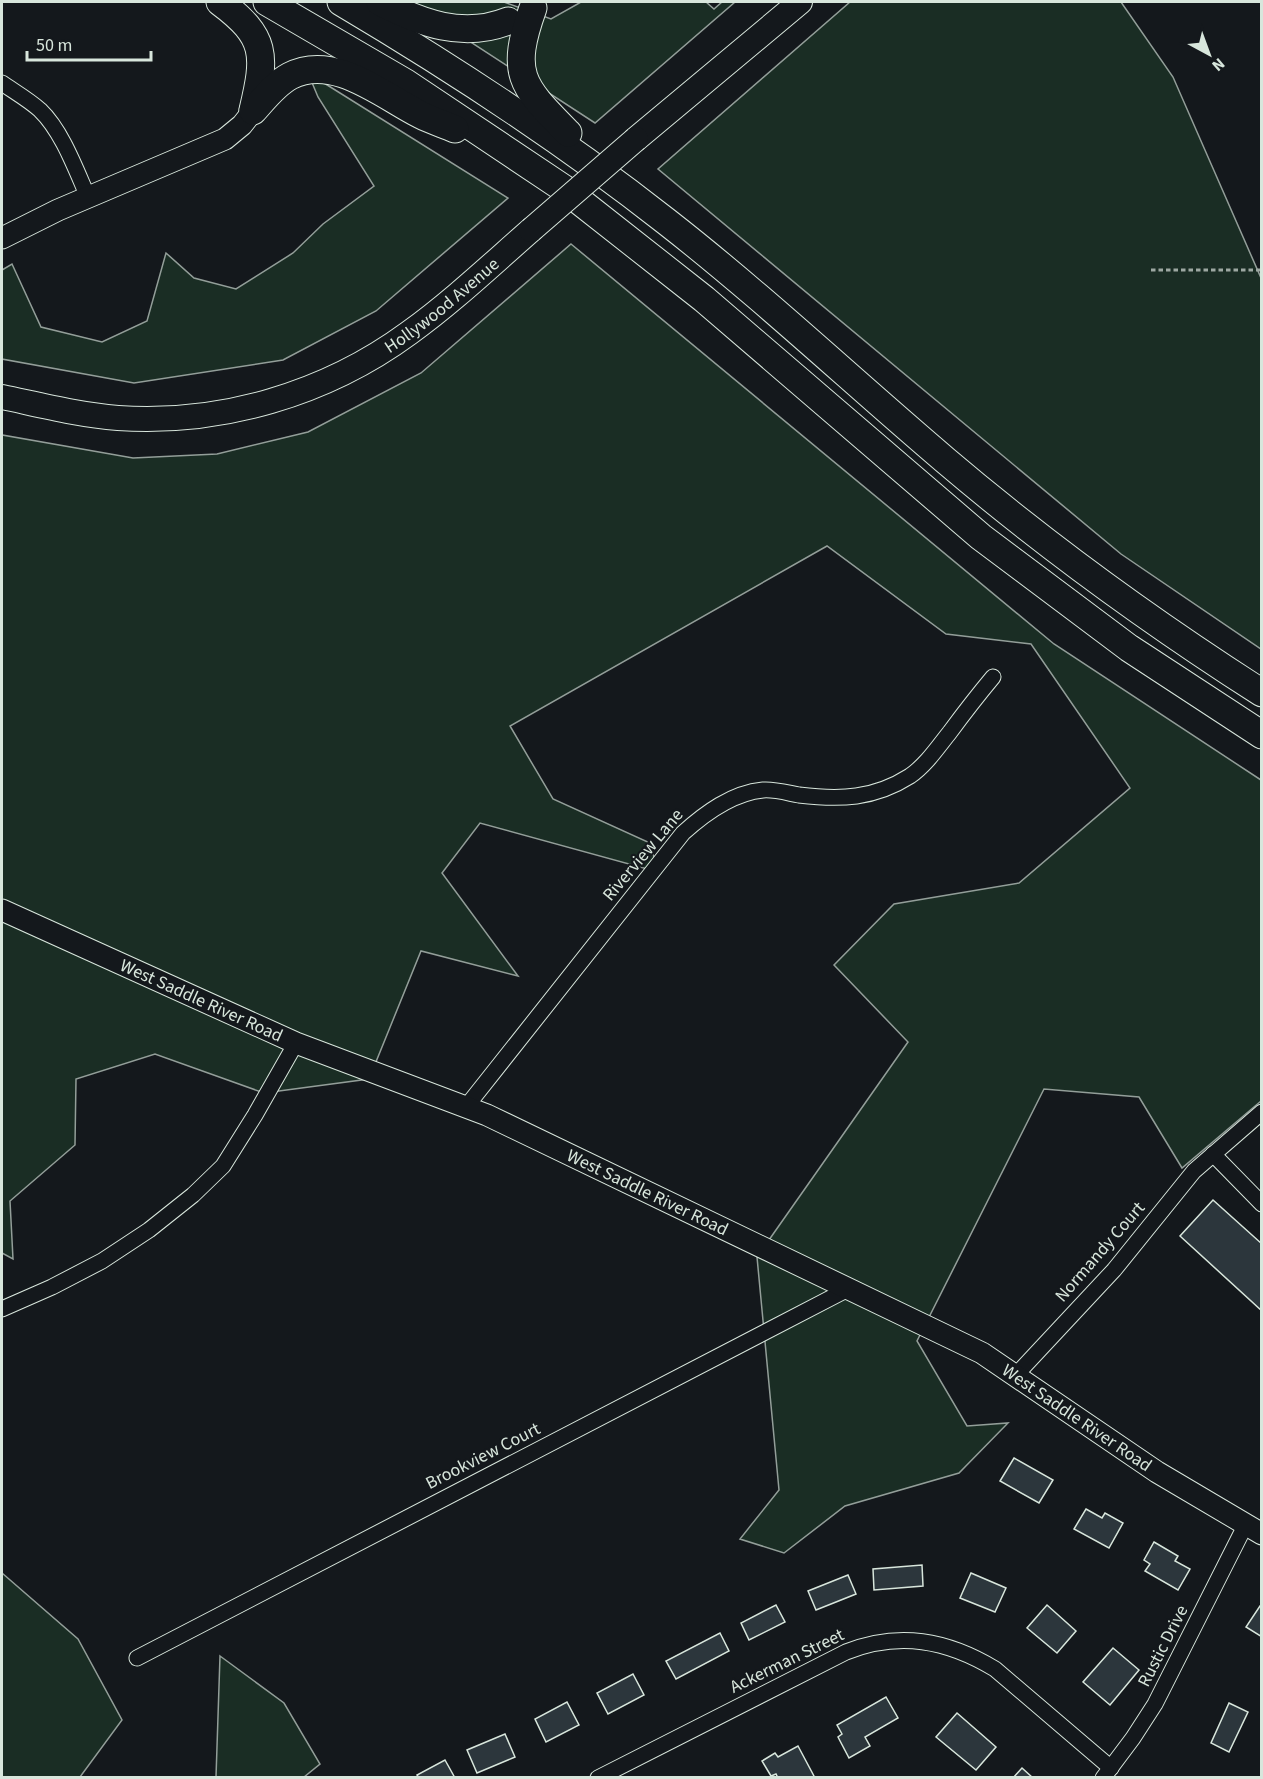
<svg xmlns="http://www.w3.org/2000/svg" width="1263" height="1779" font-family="'Source Sans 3',sans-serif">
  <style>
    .green { fill: #1a2d24; stroke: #939e99; stroke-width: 1.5 }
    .building { fill: #2c363c; stroke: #d8e6dc; stroke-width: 1.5 }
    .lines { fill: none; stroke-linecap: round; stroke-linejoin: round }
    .street-casing { stroke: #d8e6dc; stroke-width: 17 }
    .secondary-casing { stroke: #d8e6dc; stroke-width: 23 }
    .primary-casing { stroke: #d8e6dc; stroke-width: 26 }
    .highway-casing { stroke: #d8e6dc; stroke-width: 29 }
    .path { stroke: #9da8a2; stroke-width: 3; stroke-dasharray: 4.5 3; stroke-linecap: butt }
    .street { stroke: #14181c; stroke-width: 15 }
    .secondary { stroke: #14181c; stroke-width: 21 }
    .primary { stroke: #14181c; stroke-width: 24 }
    .highway { stroke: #14181c; stroke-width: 27 }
    .primary-bridge-casing { stroke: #d8e6dc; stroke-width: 26; stroke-linecap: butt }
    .primary-bridge { stroke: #14181c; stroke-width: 24 }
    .labels { text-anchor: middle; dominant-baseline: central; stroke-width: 4.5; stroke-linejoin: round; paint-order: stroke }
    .street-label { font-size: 18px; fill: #d8e6dc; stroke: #14181c }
  </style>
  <rect width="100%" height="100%" fill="#14181c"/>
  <g class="green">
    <path d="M 409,2 L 504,2 L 551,19 L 581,2 L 706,2 L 714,9 L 722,2 L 735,2 L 595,123 Z"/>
    <path d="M 850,2 L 1121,2 L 1173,77 L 1261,278 L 1261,649 L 1121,554 L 658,169 Z"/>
    <path d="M 308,73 L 508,198 L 376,311 L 283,360 L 134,383 L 2,359 L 2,270 L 12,264 L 41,327 L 102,342 L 147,321 L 166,253 L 194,278 L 236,289 L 293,253 L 323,224 L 374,186 L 318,97 Z"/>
    <path d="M 571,244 L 1054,644 L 1261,780 L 1261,1101 L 1182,1168 L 1139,1097 L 1044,1089 L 917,1341 L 967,1426 L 1008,1423 L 959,1473 L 845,1506 L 784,1553 L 740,1539 L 779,1490 L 757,1257 L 908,1042 L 834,965 L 894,904 L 1019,883 L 1130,788 L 1031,644 L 946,634 L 827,546 L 510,726 L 553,799 L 650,843 L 658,872 L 480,823 L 442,873 L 518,976 L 421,951 L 369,1079 L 264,1093 L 155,1054 L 76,1079 L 75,1145 L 10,1201 L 13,1259 L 2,1253 L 2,435 L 133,458 L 217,454 L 308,432 L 421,373 Z"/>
    <path d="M 2,1573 L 78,1639 L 122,1720 L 80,1777 L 2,1777 Z"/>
    <path d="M 220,1656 L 284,1703 L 320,1764 L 304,1777 L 216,1777 Z"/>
  </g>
  <g class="building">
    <path d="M 1213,1200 L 1262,1244 L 1262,1311 L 1180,1236 Z"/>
    <path d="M 1014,1458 L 1053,1480 L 1039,1503 L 1000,1481 Z"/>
    <path d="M 1086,1509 L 1102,1518 L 1105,1513 L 1123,1523 L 1109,1548 L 1074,1529 Z"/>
    <path d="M 1154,1542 L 1178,1556 L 1175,1561 L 1190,1569 L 1178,1590 L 1145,1571 L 1150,1564 L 1144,1560 Z"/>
    <path d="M 922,1565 L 923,1586 L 874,1590 L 873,1569 Z"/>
    <path d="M 971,1573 L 1006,1588 L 995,1612 L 960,1598 Z"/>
    <path d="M 848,1575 L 856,1594 L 816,1610 L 808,1591 Z"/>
    <path d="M 776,1605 L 785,1622 L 749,1640 L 741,1623 Z"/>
    <path d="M 1047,1605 L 1076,1631 L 1057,1653 L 1027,1628 Z"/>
    <path d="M 1260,1606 L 1262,1607 L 1262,1637 L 1246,1627 Z"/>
    <path d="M 720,1633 L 729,1651 L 676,1679 L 666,1661 Z"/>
    <path d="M 1113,1648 L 1139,1670 L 1110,1705 L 1083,1682 Z"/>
    <path d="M 633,1674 L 644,1695 L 608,1714 L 597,1693 Z"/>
    <path d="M 886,1697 L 898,1718 L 865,1737 L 870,1746 L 849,1758 L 838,1737 L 842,1734 L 837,1725 Z"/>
    <path d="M 567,1702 L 579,1725 L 546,1742 L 535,1719 Z"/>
    <path d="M 1229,1703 L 1248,1712 L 1229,1752 L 1211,1743 Z"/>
    <path d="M 957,1713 L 996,1747 L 976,1770 L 936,1737 Z"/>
    <path d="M 505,1734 L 515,1757 L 477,1773 L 467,1750 Z"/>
    <path d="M 798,1746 L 815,1778 L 778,1778 L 776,1774 L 771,1776 L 762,1761 L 775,1753 L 778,1757 Z"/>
    <path d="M 445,1760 L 455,1778 L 419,1778 L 417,1775 Z"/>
    <path d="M 1022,1768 L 1033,1778 L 1013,1778 Z"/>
  </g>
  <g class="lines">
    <defs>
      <g id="street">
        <path d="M 2,83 C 15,92 29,100 40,110 C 62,131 76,170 88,197"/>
        <path d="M 466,1107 L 683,833 C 705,813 732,793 763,790 C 774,789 788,793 799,795 C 840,800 874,799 910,776 C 926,765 938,747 950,732 C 964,713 978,695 993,677"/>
        <path d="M 1213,1154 L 1262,1204"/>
        <path d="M 2,1309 L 52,1287 L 102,1261 L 149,1230 L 193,1195 L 223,1166 L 255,1115 L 296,1043"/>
        <path d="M 1016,1375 L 1114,1270 L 1194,1171 L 1262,1112"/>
        <path d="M 137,1658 L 848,1289"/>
        <path d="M 598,1778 L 846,1652 C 899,1631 947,1640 995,1669 L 1111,1768"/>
        <path d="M 1103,1778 L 1133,1738 L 1155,1704 L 1246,1524"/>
      </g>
      <g id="secondary">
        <path d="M 2,238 L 58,210 L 225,139 L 242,125 L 253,111"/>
        <path id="s1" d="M 2,910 L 296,1043 L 487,1115 L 982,1353 L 1157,1472 L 1262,1534"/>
      </g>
      <g id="primary">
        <path d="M 636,139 L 800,2"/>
        <path id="s2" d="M 2,397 C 40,405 79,415 118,418 C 221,425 326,394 409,333 C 452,302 491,265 531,230"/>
      </g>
      <g id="highway">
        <path d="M 220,2 C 267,37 266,55 253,110"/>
        <path d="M 267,2 L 406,83 L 563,188 L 704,299 L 981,537 L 1129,648 L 1262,735"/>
        <path d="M 341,2 C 454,69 564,141 667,222 C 763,297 852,381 945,460 C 1045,545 1151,622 1262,693"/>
        <path d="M 380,2 C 421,23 463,39 508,21"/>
        <path d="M 533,8 C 509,75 522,86 568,133"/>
        <path d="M 253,111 C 264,99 275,84 290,76 C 334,53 383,96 421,115 C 431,120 443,124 455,129"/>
      </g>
    </defs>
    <use href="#street" class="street-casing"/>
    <use href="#secondary" class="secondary-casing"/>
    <use href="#primary" class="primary-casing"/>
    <use href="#highway" class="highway-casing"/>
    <path class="path" d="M 1151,270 L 1262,270"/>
    <use href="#street" class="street"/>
    <use href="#secondary" class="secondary"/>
    <use href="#primary" class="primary"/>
    <use href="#highway" class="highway"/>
    <defs>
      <path id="primary-bridge" d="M 531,230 L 636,139"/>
    </defs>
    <use href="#primary-bridge" class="primary-bridge-casing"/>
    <use href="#primary-bridge" class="primary-bridge"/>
  </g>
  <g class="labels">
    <g class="street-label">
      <text stroke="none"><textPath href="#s2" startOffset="470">Hollywood Avenue</textPath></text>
      <text transform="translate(643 855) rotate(-50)">Riverview Lane</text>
      <text stroke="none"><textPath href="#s1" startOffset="219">West Saddle River Road</textPath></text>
      <text stroke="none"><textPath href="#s1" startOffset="705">West Saddle River Road</textPath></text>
      <text transform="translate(1100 1252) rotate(-49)">Normandy Court</text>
      <text stroke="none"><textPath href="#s1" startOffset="1191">West Saddle River Road</textPath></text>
      <text transform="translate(483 1456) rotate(-27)">Brookview Court</text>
      <text transform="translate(1163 1646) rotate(-63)">Rustic Drive</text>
      <text transform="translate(787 1661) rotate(-26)">Ackerman Street</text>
    </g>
  </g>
  <rect width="1263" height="1779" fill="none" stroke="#d8e6dc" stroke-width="6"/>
  <g transform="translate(1209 54) rotate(139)" stroke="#14181c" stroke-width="4.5" paint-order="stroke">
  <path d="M0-4.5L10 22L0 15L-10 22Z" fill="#d8e6dc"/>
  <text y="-9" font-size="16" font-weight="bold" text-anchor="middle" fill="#d8e6dc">N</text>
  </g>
  <path d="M27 51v9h124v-9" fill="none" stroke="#d8e6dc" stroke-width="3"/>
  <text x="36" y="51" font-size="18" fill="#d8e6dc" stroke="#14181c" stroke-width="4.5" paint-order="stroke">50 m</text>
</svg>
